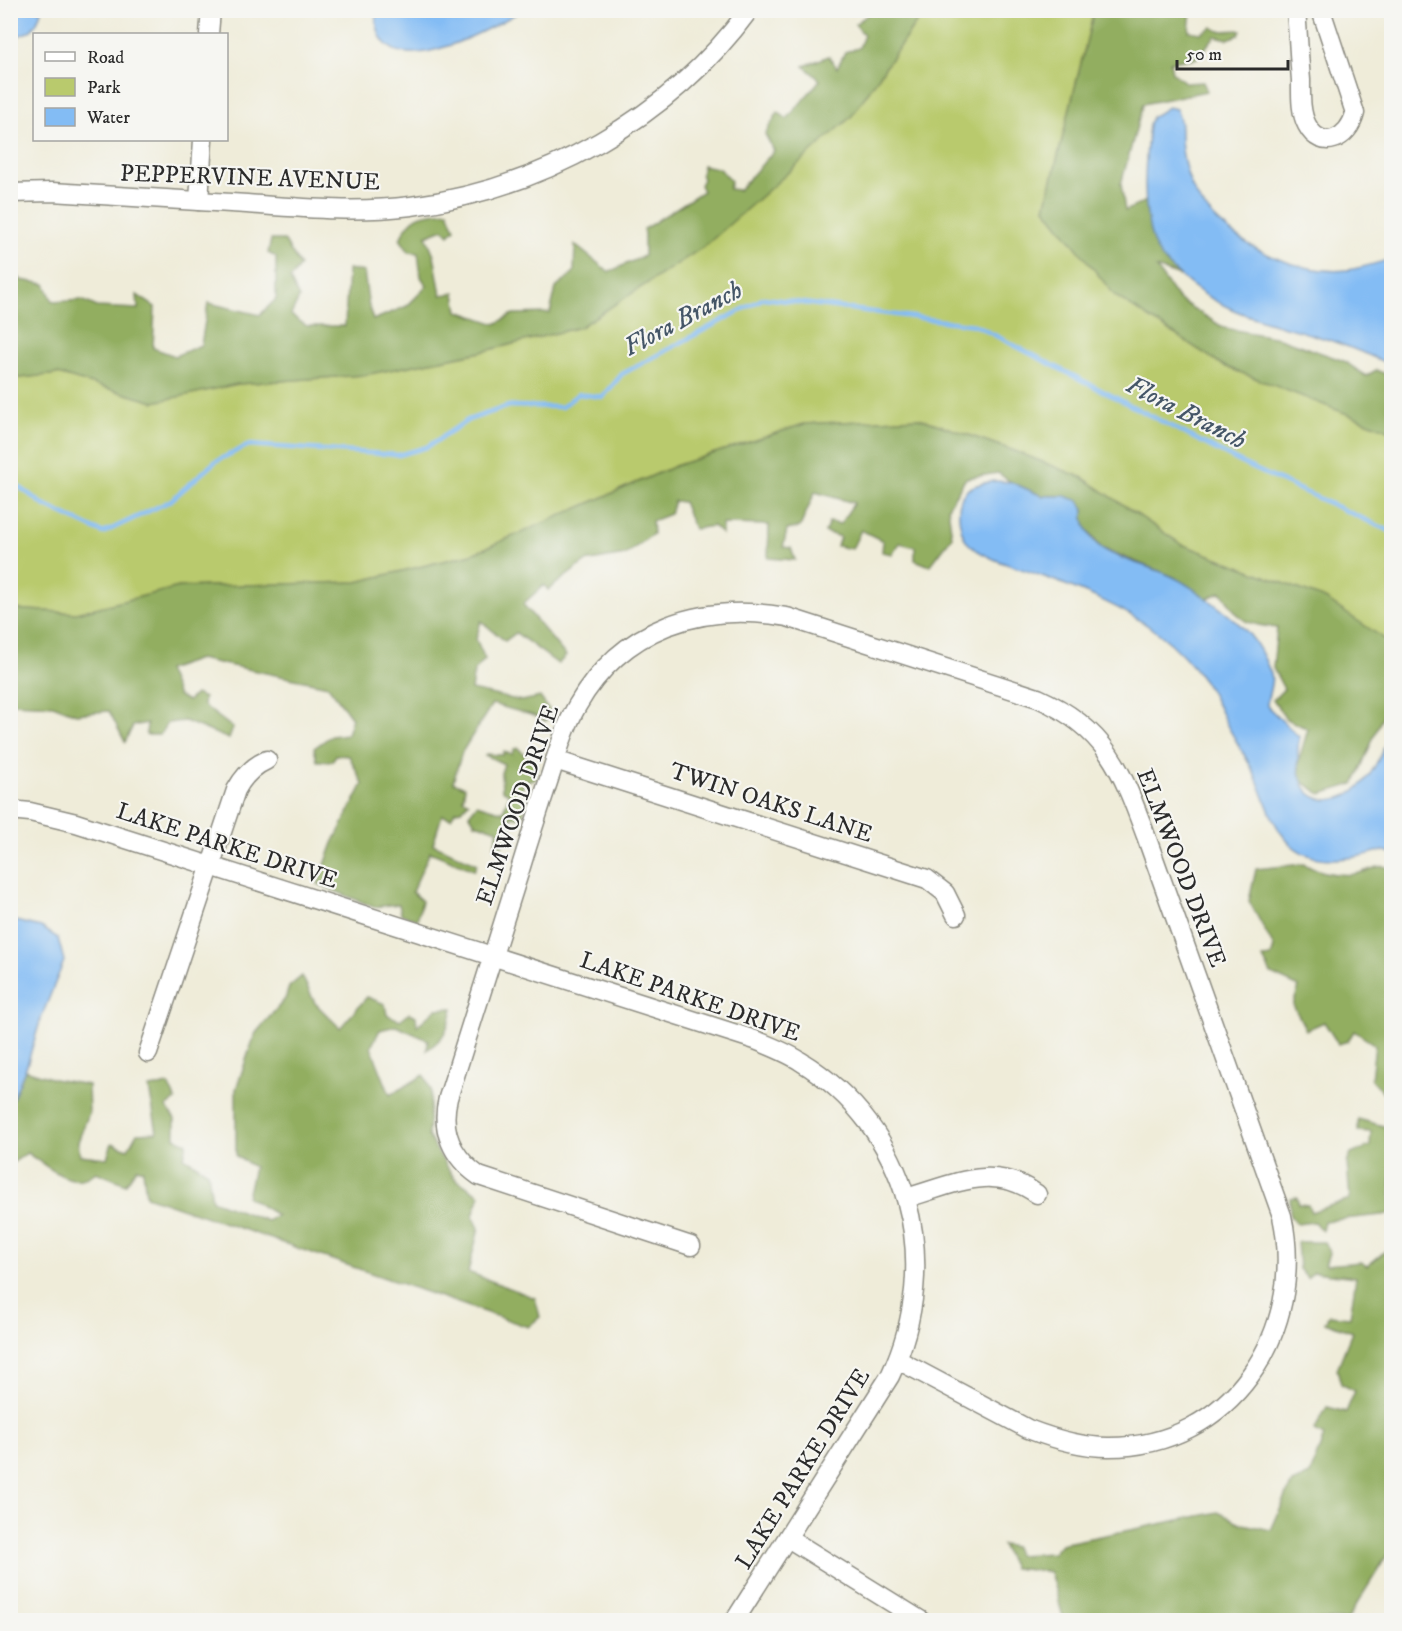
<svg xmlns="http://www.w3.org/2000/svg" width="1402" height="1631" font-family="'IM FELL DW Pica',serif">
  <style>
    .green { fill: #b9ca6d; stroke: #727a4c; stroke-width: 1.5 }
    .forest { fill: #92ae60; stroke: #5e6c46; stroke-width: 1.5 }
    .water { fill: #83bcf4; stroke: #577490; stroke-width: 1.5 }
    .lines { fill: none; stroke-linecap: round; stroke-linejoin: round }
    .stream { stroke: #83bcf4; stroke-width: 4.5 }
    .minor-casing { stroke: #8d8c82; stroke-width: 21 }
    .minor { stroke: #fff; stroke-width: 18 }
    .labels { text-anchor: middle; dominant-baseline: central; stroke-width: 4.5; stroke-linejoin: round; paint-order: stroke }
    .street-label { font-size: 24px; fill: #2b2b2b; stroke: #f6f6f2 }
    .water-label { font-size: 26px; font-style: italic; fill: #455667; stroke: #f6f6f2 }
  </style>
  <rect width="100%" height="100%" fill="#f6f6f2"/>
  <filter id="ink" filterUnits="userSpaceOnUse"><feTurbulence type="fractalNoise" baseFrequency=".0167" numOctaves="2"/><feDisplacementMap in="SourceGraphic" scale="12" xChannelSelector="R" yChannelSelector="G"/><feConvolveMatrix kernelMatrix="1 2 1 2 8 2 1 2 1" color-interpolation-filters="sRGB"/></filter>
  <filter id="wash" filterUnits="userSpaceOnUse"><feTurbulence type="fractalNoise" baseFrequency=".008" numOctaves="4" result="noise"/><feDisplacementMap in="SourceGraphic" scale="24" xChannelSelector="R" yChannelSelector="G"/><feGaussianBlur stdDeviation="1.35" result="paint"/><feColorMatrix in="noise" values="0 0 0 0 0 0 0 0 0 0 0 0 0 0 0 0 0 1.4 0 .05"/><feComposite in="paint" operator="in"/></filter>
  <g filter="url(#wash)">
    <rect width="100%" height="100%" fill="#efecd9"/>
    <path class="green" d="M 924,11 L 1094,11 L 1045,208 L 1224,366 L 1391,431 L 1391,644 L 1325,599 L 1181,544 L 1083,478 L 1012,450 L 919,418 L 804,424 L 675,466 L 472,554 L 357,582 L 179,587 L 76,613 L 11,609 L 10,379 L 58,374 L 154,402 L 237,384 L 364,375 L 481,352 L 580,327 L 851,117 Z"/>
    <g class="forest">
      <path d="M 873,11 L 924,11 L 851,117 L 705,246 L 580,327 L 481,352 L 364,375 L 238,384 L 154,402 L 58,374 L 11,379 L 11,275 L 16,274 L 21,280 L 45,284 L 53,302 L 82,300 L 97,307 L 138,309 L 137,295 L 155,307 L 153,348 L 175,356 L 201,345 L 208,303 L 260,315 L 276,299 L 276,257 L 268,253 L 271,240 L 284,240 L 300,266 L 290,279 L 299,298 L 291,315 L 307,326 L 345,326 L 348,269 L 364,272 L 369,307 L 373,320 L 407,306 L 427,286 L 421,277 L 418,253 L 409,252 L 400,239 C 411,214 422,213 448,211 L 455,229 L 449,235 L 443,229 L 426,236 L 434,255 L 441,295 L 455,293 L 458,311 L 496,324 L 513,314 L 550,313 L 556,288 L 574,272 L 575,245 L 609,272 L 644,256 L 644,229 L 703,191 L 700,185 L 703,179 L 701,174 L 703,165 L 720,169 L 731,181 L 729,189 L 739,190 L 774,151 L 765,134 L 778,112 L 787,119 L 820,80 L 804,66 L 829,56 L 837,68 L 845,52 L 859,48 L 864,35 L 855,24 Z"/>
      <path d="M 1094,11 L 1191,11 L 1189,31 L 1201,33 L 1212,27 L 1219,31 L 1241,30 L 1239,35 L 1228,39 L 1215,36 L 1197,58 L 1170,62 L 1172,72 L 1186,83 L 1203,82 L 1207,91 L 1143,104 L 1121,184 L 1125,211 L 1146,201 C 1153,237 1151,250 1180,276 L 1156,268 L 1178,299 L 1224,328 L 1279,338 L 1344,361 L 1366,376 L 1376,370 L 1391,376 L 1391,431 L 1224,366 L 1115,296 L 1045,208 Z"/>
      <path d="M 919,418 L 1012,450 L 1083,478 L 1181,544 L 1325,599 L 1392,644 L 1391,712 L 1383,715 L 1354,784 L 1321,794 L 1301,781 L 1298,763 L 1308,729 L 1286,719 L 1273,700 L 1284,689 L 1273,668 L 1277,628 C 1239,623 1243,622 1221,592 L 1206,599 L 1174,577 L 1101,548 L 1086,528 L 1083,518 L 1084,509 L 1065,496 L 1042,496 L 1011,482 L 998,473 L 966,478 L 948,507 L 952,537 L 930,566 L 915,560 L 915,547 L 900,543 L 892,554 L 882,552 L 883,541 L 861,530 L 852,549 L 837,546 L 840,537 L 825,532 L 829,522 L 840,524 L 854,503 L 815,492 L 800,527 L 787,530 L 783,547 L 791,548 L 795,560 L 768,558 L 769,525 L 722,524 L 722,534 L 713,526 L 694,529 L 683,502 L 674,501 L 670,514 L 652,521 L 653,534 L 625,555 L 585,562 L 548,590 L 544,585 L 523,604 L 566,656 L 558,664 L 516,633 L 505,641 L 481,621 L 476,639 L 485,659 L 474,671 L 471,690 L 522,701 L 540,697 L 553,715 L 545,721 L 535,716 L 492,704 L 462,752 L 453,782 L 465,787 L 463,799 L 469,802 L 462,810 L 455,811 L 451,818 L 442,815 L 433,844 L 477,864 L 474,870 L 430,852 L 412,892 L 422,901 L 417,920 L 401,914 L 399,904 L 374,907 L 318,884 L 333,843 L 363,784 L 349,756 L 336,755 L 332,761 L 317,761 L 314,748 L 331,736 L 347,734 L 352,718 L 328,686 L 199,659 L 167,670 L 178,696 L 188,701 L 195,694 L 204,698 L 203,705 L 233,728 L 229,739 L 185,721 L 167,723 L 160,735 L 146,735 L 147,723 L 133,726 L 125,742 L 109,711 L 76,714 L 53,705 L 11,703 L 11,609 L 76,613 L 179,587 L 357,582 L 472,554 L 675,466 L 804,424 Z"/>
      <path d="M 518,748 L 531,762 L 537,763 L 536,779 L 525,781 L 520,794 L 527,803 L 522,818 L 511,816 L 512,830 L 501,846 L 494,848 L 498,830 L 475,823 L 469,814 L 477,804 L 503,812 L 509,794 L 502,790 L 501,773 L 504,764 L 485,755 L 486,754 L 503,755 L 503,752 L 512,754 L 514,749 Z"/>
      <path d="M 1303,864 C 1319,872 1337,876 1355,874 C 1368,872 1378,863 1391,868 L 1391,1102 L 1371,1079 L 1375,1045 L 1354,1031 L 1348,1041 L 1338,1044 L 1324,1022 L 1306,1030 L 1293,1005 L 1299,987 L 1271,974 L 1263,958 L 1271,957 L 1274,947 L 1249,901 L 1256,869 Z"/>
      <path d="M 302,976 L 315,1003 L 340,1028 L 367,997 L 385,1004 L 387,1015 L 400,1020 L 409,1013 L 416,1016 L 417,1026 L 436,1009 L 453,1008 C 448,1029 446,1037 427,1050 L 428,1040 L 396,1026 L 380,1030 L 371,1047 L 390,1095 L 424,1075 L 431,1090 L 428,1136 L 454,1178 L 480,1195 L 473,1216 L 479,1228 L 468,1272 L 535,1298 L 540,1317 L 528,1327 L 146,1196 L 143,1170 L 137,1168 L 126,1184 L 96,1172 C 72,1192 49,1167 27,1153 L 11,1164 L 11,1103 L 25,1070 L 54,1079 L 88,1085 L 89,1113 L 78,1142 L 80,1155 L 107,1158 L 112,1143 L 128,1149 L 137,1133 L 157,1132 L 149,1088 L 168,1085 L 176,1100 L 166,1107 L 175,1119 L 175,1138 L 187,1143 L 184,1157 L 208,1172 L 212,1200 L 267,1221 L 277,1215 L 247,1197 L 254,1167 L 236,1156 L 236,1089 L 255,1034 L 285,999 L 289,987 Z"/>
      <path d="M 1391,1116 L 1391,1214 L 1324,1221 L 1322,1231 L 1314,1222 L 1297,1224 L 1290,1216 L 1290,1198 L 1297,1197 L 1299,1204 L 1308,1205 L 1311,1212 L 1350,1199 L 1347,1163 L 1351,1154 L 1370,1146 L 1371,1132 L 1358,1131 L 1358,1119 L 1387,1127 Z"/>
      <path d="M 1391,1241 L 1391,1549 L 1347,1620 L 1064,1620 L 1050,1572 L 1013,1568 L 1002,1545 L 1014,1547 L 1017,1555 L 1053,1553 L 1061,1544 L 1218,1512 L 1243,1524 L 1271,1530 L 1292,1483 L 1310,1475 L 1324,1436 L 1314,1431 L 1327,1407 L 1346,1412 L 1355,1391 L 1341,1384 L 1337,1369 L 1352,1332 L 1325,1322 L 1329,1315 L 1350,1317 L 1356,1277 L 1314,1272 L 1307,1278 L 1299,1269 L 1297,1242 L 1325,1242 L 1329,1253 L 1325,1265 L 1361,1262 L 1367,1266 L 1390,1247 Z"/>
    </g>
    <g class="water">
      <path d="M 11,10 L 41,10 L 41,11 C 36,31 29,33 11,38 Z"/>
      <path d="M 376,11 L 376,10 L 521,11 C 486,31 374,95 376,11 Z"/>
      <path d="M 1168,107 L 1176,109 C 1181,119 1181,125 1181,135 C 1181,152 1186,174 1193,189 C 1218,238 1293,276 1347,270 C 1362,268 1377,263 1391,259 L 1391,365 C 1365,353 1338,342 1310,334 C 1258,319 1220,312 1178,274 C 1168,265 1158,256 1153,242 C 1141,204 1145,163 1149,124 L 1152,117 Z"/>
      <path d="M 994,481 L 1011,482 L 1042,496 L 1065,496 L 1079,501 L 1084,509 C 1082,523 1090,541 1103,549 C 1123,561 1149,566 1171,576 C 1190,584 1236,619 1249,634 C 1258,644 1266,661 1271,674 C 1274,682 1267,696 1267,706 L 1299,737 C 1298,750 1296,765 1301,779 C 1310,810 1347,802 1364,782 C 1377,767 1385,746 1391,728 L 1391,853 C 1380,848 1372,854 1361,856 C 1341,860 1313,862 1295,848 C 1272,830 1266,798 1254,773 C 1246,757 1236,741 1227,725 C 1220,711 1213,694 1204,681 C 1192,663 1174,645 1157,632 C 1121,606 1081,590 1039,575 C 1017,567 991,561 972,547 C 959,537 954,506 965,492 C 971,485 985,483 994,481 Z"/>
      <path d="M 11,920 L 41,927 L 58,938 L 64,961 L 41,1018 L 27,1065 L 11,1103 Z"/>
    </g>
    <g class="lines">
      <path class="stream" d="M 10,480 L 44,505 L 103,533 L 170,501 L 216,461 L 249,445 L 399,455 L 427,447 L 468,420 L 509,406 L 562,407 L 578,394 L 603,397 L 622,374 L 764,298 L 975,325 L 1246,465 L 1392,532"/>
    </g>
  </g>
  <g filter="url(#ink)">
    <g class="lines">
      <defs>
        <g id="minor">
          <path d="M 1296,10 C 1298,34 1299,57 1301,80 C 1301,94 1300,112 1307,125 C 1321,152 1349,139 1355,113 L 1321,10"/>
          <path d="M 209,34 L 211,10"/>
          <path d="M 10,193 L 52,192 C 117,196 182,200 247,204 C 302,208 356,213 411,206 C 542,189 670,118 749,10"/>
          <path d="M 199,201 L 203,140"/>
          <path d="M 555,760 L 927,879 L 945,893 L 956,915"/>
          <path d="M 10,810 L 30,812 L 76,823 L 755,1040 C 770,1046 786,1052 800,1061 C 910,1128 944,1262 890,1376 L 735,1620"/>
          <path d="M 148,1053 L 236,790 C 243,777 253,766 267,760"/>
          <path d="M 906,1198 C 953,1185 992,1162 1037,1194"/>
          <path d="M 691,1246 L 479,1176 C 452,1157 440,1130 448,1098 C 472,1023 495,948 519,873 C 529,840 540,806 551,773 C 558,751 565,727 577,706 C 622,627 701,602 787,617 L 1038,698 C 1107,729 1122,771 1146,836 L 1282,1216 C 1307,1331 1231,1448 1108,1447 C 1080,1447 1054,1439 1028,1429 L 898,1360"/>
          <path d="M 788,1538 L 920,1620"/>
        </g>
      </defs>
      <use href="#minor" class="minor-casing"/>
      <use href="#minor" class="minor"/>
    </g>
  </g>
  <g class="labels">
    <g class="street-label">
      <text transform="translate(250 178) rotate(2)">PEPPERVINE AVENUE</text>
      <text transform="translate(771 803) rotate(18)">TWIN OAKS LANE</text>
      <text transform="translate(518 805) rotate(-71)">ELMWOOD DRIVE</text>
      <text transform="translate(227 846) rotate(18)">LAKE PARKE DRIVE</text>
      <text transform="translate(1181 868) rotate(69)">ELMWOOD DRIVE</text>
      <text transform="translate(690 997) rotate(19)">LAKE PARKE DRIVE</text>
      <text transform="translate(803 1469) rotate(-58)">LAKE PARKE DRIVE</text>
    </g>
    <g class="water-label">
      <text transform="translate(683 319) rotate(-28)">Flora Branch</text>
      <text transform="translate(1186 413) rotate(27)">Flora Branch</text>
    </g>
  </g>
  <rect width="1402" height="1631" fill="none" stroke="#f6f6f2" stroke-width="36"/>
  <rect x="33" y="33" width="195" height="108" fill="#f6f6f2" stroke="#a5a5a2" stroke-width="1.5"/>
  <rect x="45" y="52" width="30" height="9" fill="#ffffff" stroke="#a5a5a2" stroke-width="1.5"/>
  <text x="87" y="63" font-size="18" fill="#2b2b2b">Road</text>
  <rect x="45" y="78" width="30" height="18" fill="#b9ca6d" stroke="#a5a5a2" stroke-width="1.5"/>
  <text x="87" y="93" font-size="18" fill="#2b2b2b">Park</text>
  <rect x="45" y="108" width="30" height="18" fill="#83bcf4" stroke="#a5a5a2" stroke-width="1.5"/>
  <text x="87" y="123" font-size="18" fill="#2b2b2b">Water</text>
  <path d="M1177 60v9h111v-9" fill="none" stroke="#2b2b2b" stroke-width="3"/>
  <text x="1186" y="60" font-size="18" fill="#2b2b2b" stroke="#f6f6f2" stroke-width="4.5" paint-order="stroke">50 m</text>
</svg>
